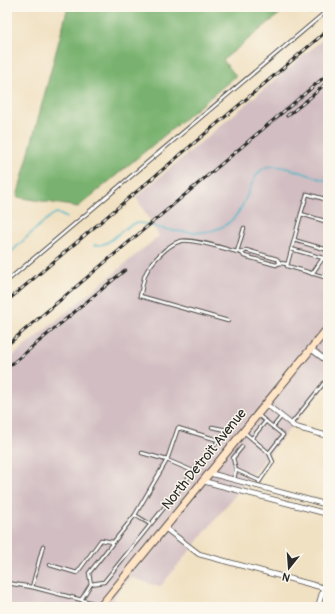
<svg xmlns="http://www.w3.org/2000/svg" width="335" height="614" font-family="Pangolin,sans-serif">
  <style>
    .industrial { fill: #d2bec2 }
    .forest { fill: #79b270; stroke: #526e4e }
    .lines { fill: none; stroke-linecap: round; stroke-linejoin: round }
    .stream { stroke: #4ab5c7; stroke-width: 1.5 }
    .lane-casing { stroke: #494642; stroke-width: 4.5 }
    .street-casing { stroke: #494642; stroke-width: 6 }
    .secondary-casing { stroke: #494642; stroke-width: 9 }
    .lane { stroke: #fff; stroke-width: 2.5 }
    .street { stroke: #fff; stroke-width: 4.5 }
    .secondary { stroke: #ffe4c6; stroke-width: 7 }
    .rail-casing { stroke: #2b2b2b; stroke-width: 3 }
    .rail { stroke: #fbf7ec; stroke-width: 1.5; stroke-dasharray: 4.5; stroke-linecap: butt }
    .labels { text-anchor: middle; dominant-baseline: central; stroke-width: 3; stroke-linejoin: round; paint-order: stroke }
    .street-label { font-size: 14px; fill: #2b2b2b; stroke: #fbf7ec }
  </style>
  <rect width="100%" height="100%" fill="#fbf7ec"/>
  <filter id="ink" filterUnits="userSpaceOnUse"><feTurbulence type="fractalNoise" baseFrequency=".025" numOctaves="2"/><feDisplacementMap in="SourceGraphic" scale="8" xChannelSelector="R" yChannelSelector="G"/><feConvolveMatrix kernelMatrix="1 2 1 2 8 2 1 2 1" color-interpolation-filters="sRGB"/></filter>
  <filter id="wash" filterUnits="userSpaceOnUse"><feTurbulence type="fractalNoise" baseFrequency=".012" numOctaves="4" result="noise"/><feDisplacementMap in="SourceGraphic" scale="16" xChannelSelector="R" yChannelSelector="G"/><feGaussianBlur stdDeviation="0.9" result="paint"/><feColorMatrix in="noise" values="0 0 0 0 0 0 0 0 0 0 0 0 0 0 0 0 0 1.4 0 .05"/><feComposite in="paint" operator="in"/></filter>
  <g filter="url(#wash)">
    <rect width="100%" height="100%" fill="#f1e1c3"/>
    <path class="industrial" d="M 328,35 L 328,382 L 160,587 L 130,577 L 112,599 L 139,607 L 7,607 L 7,361 L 159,236 L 136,197 Z"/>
    <g class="forest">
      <path d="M 68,7 L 288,7 L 223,60 L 236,76 L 78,207 L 17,197 Z"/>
      <path d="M 302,7 L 320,7 L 311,15 Z"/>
    </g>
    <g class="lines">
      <g class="stream">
        <path d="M 94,245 C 111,248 121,226 136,223 C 144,222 153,227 160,228 C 175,232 203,235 217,229 C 253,217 245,167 272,166 C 289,166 312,177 328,181"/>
        <path d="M 7,256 C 15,249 50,213 57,213 L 67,218"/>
      </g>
    </g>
  </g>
  <g filter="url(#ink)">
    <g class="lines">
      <defs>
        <g id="lane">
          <path d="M 301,214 L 307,194 L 328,200"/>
          <path d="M 328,222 L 301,214 L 287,266 L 328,278"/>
          <path d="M 294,240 L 328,250"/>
          <path d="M 291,249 L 323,258"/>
          <path d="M 237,252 L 244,228"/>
          <path d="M 280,263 L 277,259 L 246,250 L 242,253 L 244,256 L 276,265 L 280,263 L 287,264"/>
          <path d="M 312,274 L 323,258 L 328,260"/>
          <path d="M 7,281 L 328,10"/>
          <path d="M 228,321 L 140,296 C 142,289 143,281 145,275 C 150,263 168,244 181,241 C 192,238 228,250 242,253"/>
          <path d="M 291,424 L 328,378"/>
          <path d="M 273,427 L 281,417"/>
          <path d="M 244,432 L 269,453 L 283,435 L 258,415"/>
          <path d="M 252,438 L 266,421"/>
          <path d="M 242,447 L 233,458 L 236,470 L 260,481"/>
          <path d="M 193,471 L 167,460 L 178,428 L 218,440"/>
          <path d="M 234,479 L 236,470"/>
          <path d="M 259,482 L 273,462 L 269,453"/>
          <path d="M 135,515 L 167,460 L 142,453"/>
          <path d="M 50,565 L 77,573 L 101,540 L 113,542"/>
          <path d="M 7,583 L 32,587 L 101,605"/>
          <path d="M 91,584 L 89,573 L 135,515 L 150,524"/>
          <path d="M 32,587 L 43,546"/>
          <path d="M 81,600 L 91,584 L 104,582 L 227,430 L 212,427"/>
        </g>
        <g id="street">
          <path d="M 311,349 L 328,362"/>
          <path d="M 266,404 L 295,427 L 328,436"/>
          <path d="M 209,473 L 328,505"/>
          <path d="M 203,481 L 328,514"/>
          <path d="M 165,528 L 199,554 L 328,589"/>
          <path d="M 318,607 L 328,572"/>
        </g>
        <path id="secondary" d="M 100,607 L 328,328"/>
      </defs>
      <use href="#lane" class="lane-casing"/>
      <use href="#street" class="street-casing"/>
      <use href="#secondary" class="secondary-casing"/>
      <use href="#lane" class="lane"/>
      <use href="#street" class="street"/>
      <use href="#secondary" class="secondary"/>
      <defs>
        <g id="rail">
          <path d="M 287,116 L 311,97 L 328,81"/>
          <path d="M 7,301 L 328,30"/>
          <path d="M 7,345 L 328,74"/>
          <path d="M 7,368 L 125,270"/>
        </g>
      </defs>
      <use href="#rail" class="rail-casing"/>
      <use href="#rail" class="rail"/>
    </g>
  </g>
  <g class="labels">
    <g class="street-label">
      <text transform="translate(204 459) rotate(-51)">North Detroit Avenue</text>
    </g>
  </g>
  <rect width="335" height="614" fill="none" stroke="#fbf7ec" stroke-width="24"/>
  <g transform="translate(289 568) rotate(197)" stroke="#fbf7ec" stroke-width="3" paint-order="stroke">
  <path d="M0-3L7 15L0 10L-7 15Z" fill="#2b2b2b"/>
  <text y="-6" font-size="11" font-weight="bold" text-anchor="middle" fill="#2b2b2b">N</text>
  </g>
</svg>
